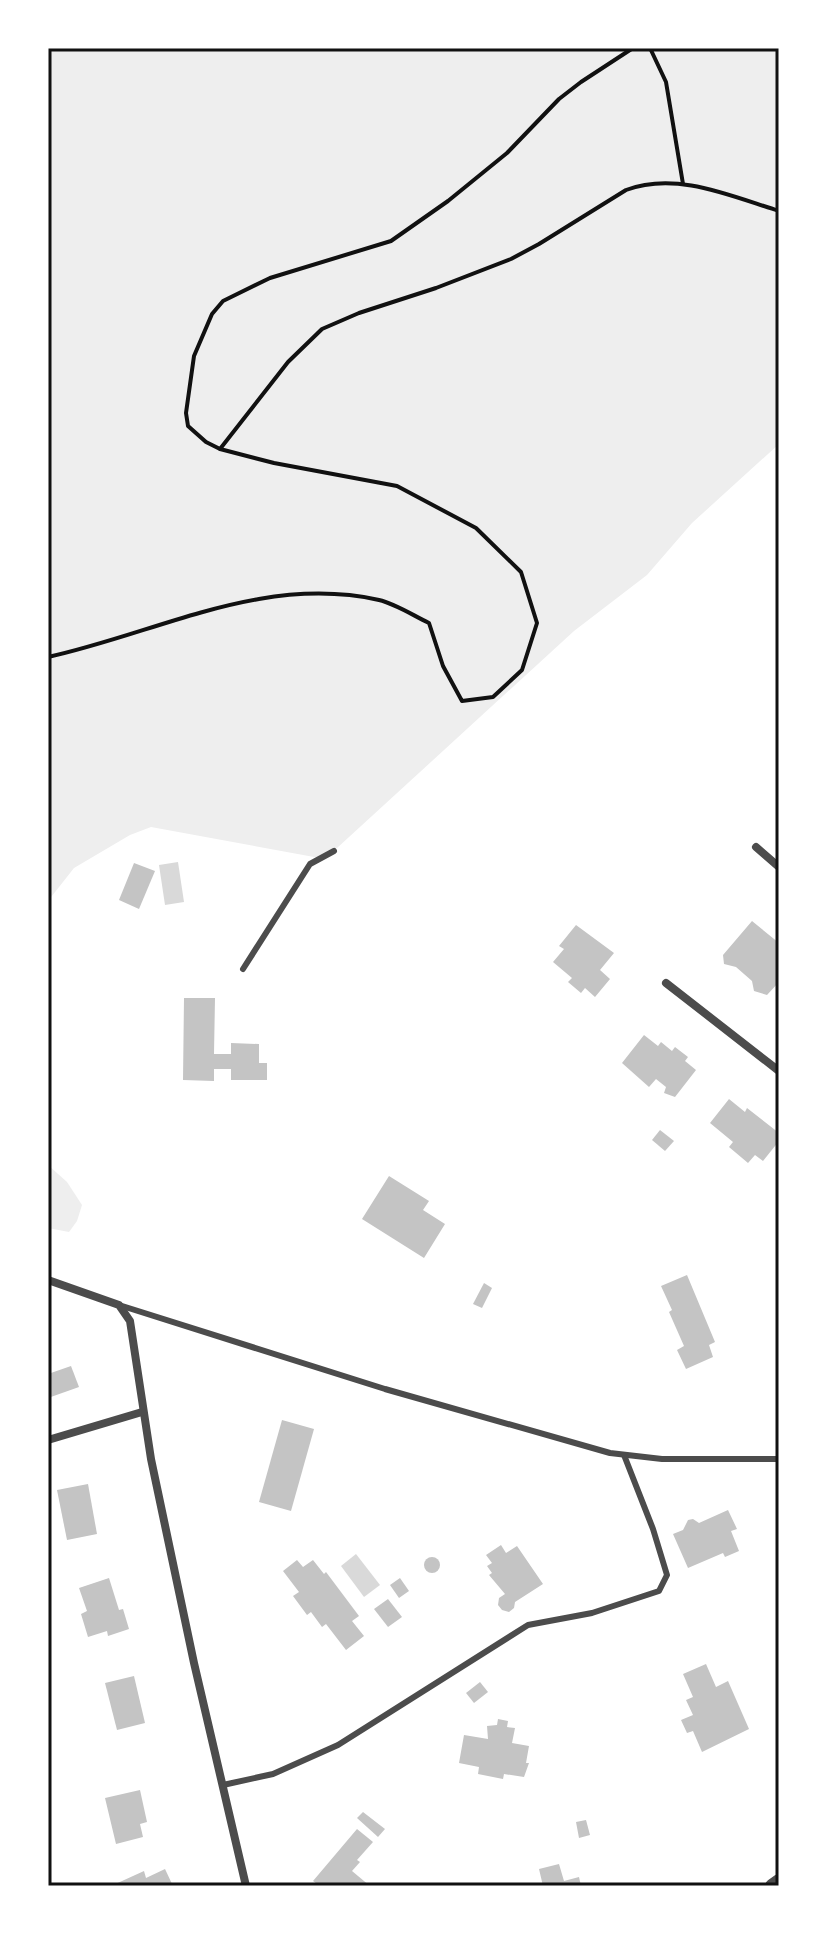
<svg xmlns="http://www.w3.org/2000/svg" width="827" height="1934" font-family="Manrope,sans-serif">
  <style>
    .green { fill: #eee }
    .water { fill: #d9d9d9 }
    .building { fill: #c4c4c4 }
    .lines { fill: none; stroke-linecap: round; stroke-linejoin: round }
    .path { stroke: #111; stroke-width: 4 }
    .service { stroke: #4c4c4c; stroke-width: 6 }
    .minor { stroke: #4c4c4c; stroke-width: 8 }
    .tertiary { stroke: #4c4c4c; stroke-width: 14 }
    .neatline { fill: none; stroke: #111; stroke-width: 3 }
  </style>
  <rect width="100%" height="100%" fill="#fff"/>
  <g class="green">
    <path d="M 48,48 L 779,48 L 779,444 L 692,523 L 647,575 L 574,631 L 325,859 L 151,827 L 130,835 L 74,868 L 48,901 Z"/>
    <path d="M 48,1165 L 67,1182 L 82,1205 L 77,1221 L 69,1232 L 48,1228 Z"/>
  </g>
  <g class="water">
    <path d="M 178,862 L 184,902 L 165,905 L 159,865 Z"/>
    <path d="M 356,1554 L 380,1585 L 364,1597 L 341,1566 Z"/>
  </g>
  <g class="building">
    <path d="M 134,863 L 155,871 L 139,909 L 119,900 Z"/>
    <path d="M 752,921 L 779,943 L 779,982 L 767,995 L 754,991 L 752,981 L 736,967 L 724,964 L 723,955 Z"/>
    <path d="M 576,925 L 614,953 L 600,970 L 610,979 L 595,997 L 585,988 L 581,993 L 568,982 L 572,978 L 553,962 L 564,949 L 559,946 Z"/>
    <path d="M 184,998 L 215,998 L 214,1054 L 231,1054 L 231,1043 L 259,1044 L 259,1063 L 267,1063 L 267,1080 L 231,1080 L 231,1069 L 214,1069 L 214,1081 L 183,1080 Z"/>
    <path d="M 644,1035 L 658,1046 L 661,1042 L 672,1051 L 675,1047 L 688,1057 L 685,1061 L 696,1070 L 675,1097 L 664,1093 L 666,1087 L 656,1079 L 649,1087 L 622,1063 Z"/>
    <path d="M 729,1099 L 745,1112 L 747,1108 L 779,1133 L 779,1141 L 763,1161 L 755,1155 L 748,1163 L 729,1147 L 733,1142 L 710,1123 Z"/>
    <path d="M 660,1130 L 674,1141 L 665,1151 L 652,1140 Z"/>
    <path d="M 389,1176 L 429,1201 L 423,1210 L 445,1224 L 424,1258 L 362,1219 Z"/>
    <path d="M 687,1275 L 715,1342 L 709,1345 L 713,1357 L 686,1369 L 677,1350 L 684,1346 L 669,1312 L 672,1310 L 661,1286 Z"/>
    <path d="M 484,1283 L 492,1288 L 482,1308 L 473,1304 Z"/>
    <path d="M 71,1366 L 79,1387 L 48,1398 L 48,1374 Z"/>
    <path d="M 282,1420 L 314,1429 L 291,1511 L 259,1502 Z"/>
    <path d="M 88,1484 L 97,1534 L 67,1540 L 57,1490 Z"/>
    <path d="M 728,1510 L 737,1529 L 731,1531 L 739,1551 L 725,1557 L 723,1553 L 688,1568 L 673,1534 L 683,1530 L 688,1520 L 693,1519 L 699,1523 Z"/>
    <path d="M 501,1545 L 506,1553 L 517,1546 L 543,1584 L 515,1602 L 514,1608 L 509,1612 L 502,1610 L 498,1605 L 499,1598 L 505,1594 L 489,1575 L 492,1573 L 487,1566 L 492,1563 L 486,1555 Z"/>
    <circle cx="432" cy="1565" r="8"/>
    <path d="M 297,1560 L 303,1567 L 313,1560 L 324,1574 L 326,1572 L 359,1616 L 352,1621 L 364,1636 L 346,1650 L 326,1624 L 322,1627 L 311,1612 L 307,1615 L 293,1596 L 299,1592 L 283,1571 Z"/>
    <path d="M 109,1578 L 119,1610 L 123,1609 L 129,1629 L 108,1636 L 107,1631 L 88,1637 L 81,1614 L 87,1611 L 79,1588 Z"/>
    <path d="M 400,1578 L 409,1591 L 399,1598 L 390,1585 Z"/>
    <path d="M 388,1599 L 402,1617 L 388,1627 L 374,1609 Z"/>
    <path d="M 706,1664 L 716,1687 L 728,1681 L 749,1729 L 702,1752 L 693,1731 L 687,1733 L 681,1720 L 693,1715 L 686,1700 L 693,1697 L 683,1674 Z"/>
    <path d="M 134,1676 L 145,1723 L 117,1730 L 105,1683 Z"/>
    <path d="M 480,1682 L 488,1692 L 474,1703 L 466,1693 Z"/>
    <path d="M 498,1719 L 508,1721 L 507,1727 L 515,1728 L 512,1743 L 529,1746 L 526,1763 L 529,1763 L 524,1777 L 504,1774 L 503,1779 L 478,1774 L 479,1767 L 459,1763 L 464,1735 L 488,1739 L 487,1726 L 497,1725 Z"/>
    <path d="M 140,1790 L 147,1822 L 140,1824 L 143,1837 L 116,1844 L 105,1798 Z"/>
    <path d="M 363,1812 L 385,1829 L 378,1837 L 357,1818 Z"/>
    <path d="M 586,1820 L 590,1835 L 579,1838 L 576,1822 Z"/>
    <path d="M 357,1829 L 373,1842 L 357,1860 L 360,1862 L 352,1871 L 370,1886 L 320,1886 L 313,1881 Z"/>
    <path d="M 559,1864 L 564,1881 L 579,1877 L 581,1886 L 543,1886 L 539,1869 Z"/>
    <path d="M 165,1869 L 173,1886 L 111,1886 L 144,1871 L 146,1878 Z"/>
  </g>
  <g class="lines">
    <g class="path">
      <path d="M 650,48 L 666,82 L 683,184"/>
      <path d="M 220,449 L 288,362 L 322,329 L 359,313 L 436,288 L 511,259 L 539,244 L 626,190 C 676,171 731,196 779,211"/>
      <path d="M 48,657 C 158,633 262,574 379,600 C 396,604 414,616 429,623 L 443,666 L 462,701 L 493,697 L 522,670 L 537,623 L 521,572 L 476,528 L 397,486 L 274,463 L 220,449 L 206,442 L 188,426 L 186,413 L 194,356 L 212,314 L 223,301 L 270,278 L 391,241 L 448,201 L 507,153 L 559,99 L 581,82 L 633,48"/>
    </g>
    <g class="service">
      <path d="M 243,969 L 310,864 L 334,851"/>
      <path d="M 119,1305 L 385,1389 L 610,1453 L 662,1459 L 779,1459"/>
      <path d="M 223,1785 L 273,1774 L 338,1745 L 528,1625 L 592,1613 L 659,1591 L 667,1575 L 653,1529 L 624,1455"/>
    </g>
    <g class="minor">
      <path d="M 756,847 L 779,867"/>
      <path d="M 666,983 L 779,1071"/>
      <path d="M 48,1280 L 119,1305 L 130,1321 L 151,1459 L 194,1663 L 246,1886"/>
      <path d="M 48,1440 L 142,1412"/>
    </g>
    <path class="tertiary" d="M 772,1886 L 779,1881"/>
  </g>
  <rect width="827" height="1934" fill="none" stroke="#ffffff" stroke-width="100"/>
  <rect x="50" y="50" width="727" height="1834" class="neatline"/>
</svg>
